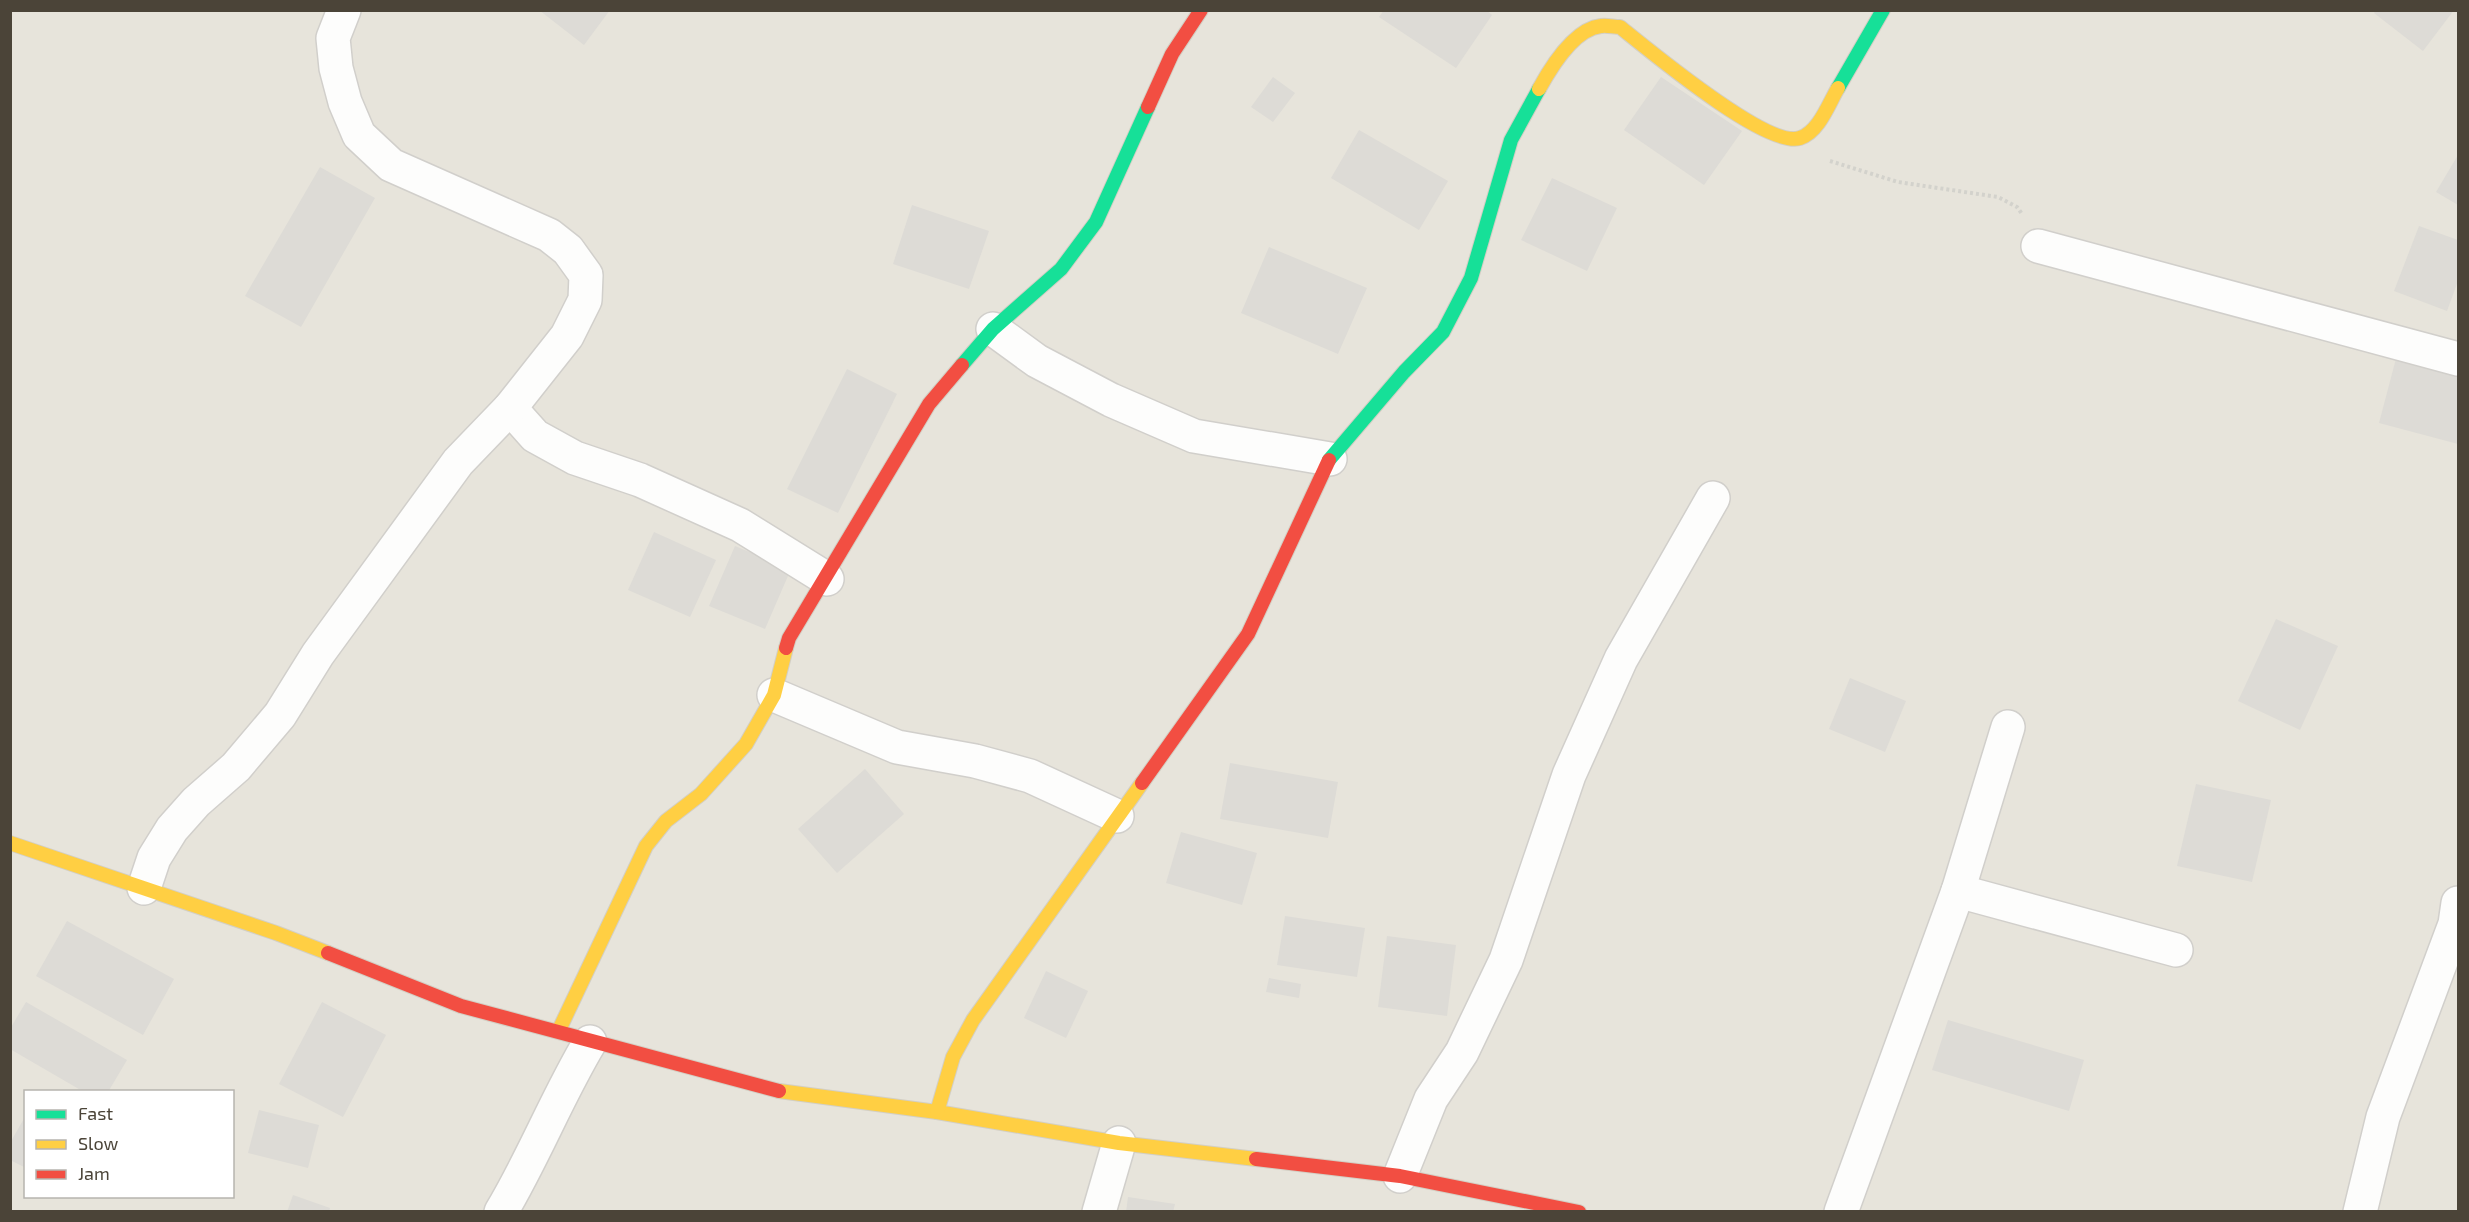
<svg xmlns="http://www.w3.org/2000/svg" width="2469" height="1222" font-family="'Exo 2',sans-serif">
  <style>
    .residential { fill: #e7e4db; fill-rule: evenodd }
    .building { fill: #dddbd6 }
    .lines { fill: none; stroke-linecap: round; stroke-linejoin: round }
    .street-casing { stroke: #d1cfcb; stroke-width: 36 }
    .fast-casing { stroke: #d3cfc4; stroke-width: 16 }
    .slow-casing { stroke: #d3cfc4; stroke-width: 16 }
    .jam-casing { stroke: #d3cfc4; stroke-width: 16 }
    .path { stroke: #d3d2cc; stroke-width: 4; stroke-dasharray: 3 3; stroke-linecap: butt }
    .street { stroke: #fdfdfc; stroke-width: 33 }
    .fast { stroke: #16e098; stroke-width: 14 }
    .slow { stroke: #ffcf43; stroke-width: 14 }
    .jam { stroke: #f24e42; stroke-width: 14 }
  </style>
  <rect width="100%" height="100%" fill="#f3f2ee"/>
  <path class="residential" d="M 10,11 L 2458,11 L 2458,1211 L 11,1211 ZM 26,1092 L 232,1092 L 232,1196 L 26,1196 Z"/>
  <g class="building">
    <path d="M 539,10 L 610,10 L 584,45 Z"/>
    <path d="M 1384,10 L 1486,10 L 1492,15 L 1456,68 L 1379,17 Z"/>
    <path d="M 2376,10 L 2454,10 L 2423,51 L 2374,13 Z"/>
    <path d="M 1273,77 L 1295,93 L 1273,122 L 1251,107 Z"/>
    <path d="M 1661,77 L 1742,131 L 1704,185 L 1624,130 Z"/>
    <path d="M 1359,130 L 1448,181 L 1419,230 L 1331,178 Z"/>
    <path d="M 2458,155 L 2458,205 L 2436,192 Z"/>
    <path d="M 320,167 L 375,198 L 301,327 L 245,296 Z"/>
    <path d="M 1552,178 L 1617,208 L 1587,271 L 1521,240 Z"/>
    <path d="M 912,205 L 989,231 L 969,289 L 893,264 Z"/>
    <path d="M 2419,226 L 2458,240 L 2458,281 L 2447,311 L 2394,291 Z"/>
    <path d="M 1269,247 L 1367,288 L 1338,354 L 1241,313 Z"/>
    <path d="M 2398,351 L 2458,367 L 2458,444 L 2379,423 Z"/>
    <path d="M 847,369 L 897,394 L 838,513 L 787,489 Z"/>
    <path d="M 654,532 L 716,560 L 690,617 L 628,590 Z"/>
    <path d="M 735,546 L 791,569 L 765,629 L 709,606 Z"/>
    <path d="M 2276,619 L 2338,646 L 2300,730 L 2238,701 Z"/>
    <path d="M 1850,678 L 1906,701 L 1885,752 L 1829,729 Z"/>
    <path d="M 1230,763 L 1338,782 L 1328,838 L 1220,819 Z"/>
    <path d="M 865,769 L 904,814 L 837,873 L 798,829 Z"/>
    <path d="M 2196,784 L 2271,800 L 2252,882 L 2177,866 Z"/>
    <path d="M 1181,832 L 1257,853 L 1242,905 L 1166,883 Z"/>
    <path d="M 1285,916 L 1365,928 L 1357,977 L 1277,965 Z"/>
    <path d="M 67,921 L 174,979 L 143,1035 L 36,976 Z"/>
    <path d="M 1387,936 L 1456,945 L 1447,1016 L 1378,1007 Z"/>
    <path d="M 1046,971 L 1088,991 L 1066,1038 L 1024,1018 Z"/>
    <path d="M 1269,978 L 1301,984 L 1299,998 L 1266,992 Z"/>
    <path d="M 26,1002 L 127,1060 L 108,1092 L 84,1092 L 10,1049 L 10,1029 Z"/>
    <path d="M 322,1002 L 386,1035 L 343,1117 L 279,1084 Z"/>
    <path d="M 1948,1020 L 2084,1060 L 2069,1111 L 1932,1070 Z"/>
    <path d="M 259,1110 L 319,1125 L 308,1168 L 248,1153 Z"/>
    <path d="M 26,1115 L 26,1168 L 10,1160 L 10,1143 Z"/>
    <path d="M 293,1195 L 330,1208 L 329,1212 L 287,1212 Z"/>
    <path d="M 1128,1197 L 1175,1204 L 1173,1212 L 1126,1212 Z"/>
  </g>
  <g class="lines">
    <defs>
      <g id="street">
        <path d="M 2038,246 L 2458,359"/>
        <path d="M 993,329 L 1037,361 L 1111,400 L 1194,436 L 1330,459"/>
        <path d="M 510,408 L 535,436 L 575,458 L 640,480 L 740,525 L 827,579"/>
        <path d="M 774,695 L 897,747 L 975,761 L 1030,776 L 1117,816"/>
        <path d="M 144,888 L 154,858 L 172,829 L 196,802 L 236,767 L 280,715 L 318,654 L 458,462 L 510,408 L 567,336 L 585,300 L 586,275 L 568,250 L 549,235 L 391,165 L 359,135 L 345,102 L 336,68 L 333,38 L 344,10"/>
        <path d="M 1958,891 L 2176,950"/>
        <path d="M 1400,1176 L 1431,1099 L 1462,1052 L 1506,960 L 1569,775 L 1621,659 L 1713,498"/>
        <path d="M 501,1212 C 534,1157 557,1097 590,1042"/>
        <path d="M 1099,1212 L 1119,1143"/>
        <path d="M 1841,1212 L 1958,891 L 2008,727"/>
        <path d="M 2360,1212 L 2383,1117 L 2455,924 L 2458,903"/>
      </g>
      <g id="fast">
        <path d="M 1838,88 L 1883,10"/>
        <path d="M 962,365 L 993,329 L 1061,269 L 1096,222 L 1148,107"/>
        <path d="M 1329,460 L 1404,372 L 1443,332 L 1471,278 L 1511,140 L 1539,89"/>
      </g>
      <g id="slow">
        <path d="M 1539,89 C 1551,67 1574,29 1601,26 C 1607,25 1614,27 1620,27 C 1649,50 1767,149 1800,138 C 1819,132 1829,103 1838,88"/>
        <path d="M 10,843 L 276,933 L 328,953"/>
        <path d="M 559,1030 L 646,846 L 666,821 L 701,794 L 746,744 L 774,695 L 786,648"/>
        <path d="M 779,1091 L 937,1112 L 1119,1143 L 1256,1159"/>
        <path d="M 937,1112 L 953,1057 L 973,1020 L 1142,783"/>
      </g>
      <g id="jam">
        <path d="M 1148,107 L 1172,54 L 1201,10"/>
        <path d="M 786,648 L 789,638 L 929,404 L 962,365"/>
        <path d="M 1142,783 L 1248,634 L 1329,460"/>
        <path d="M 328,953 L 461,1006 L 779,1091"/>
        <path d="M 1256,1159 L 1400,1176 L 1579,1212"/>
      </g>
    </defs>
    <use href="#street" class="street-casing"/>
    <use href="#fast" class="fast-casing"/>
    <use href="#slow" class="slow-casing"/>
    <use href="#jam" class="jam-casing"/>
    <path class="path" d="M 1830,161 L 1898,182 L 1998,197 L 2017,207 L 2022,214"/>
    <use href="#street" class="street"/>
    <use href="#fast" class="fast"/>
    <use href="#slow" class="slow"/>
    <use href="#jam" class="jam"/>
  </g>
  <rect width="2469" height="1222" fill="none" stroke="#4b4438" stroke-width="24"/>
  <rect x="24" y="1090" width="210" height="108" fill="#ffffff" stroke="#b7b4af" stroke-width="1.5"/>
  <rect x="36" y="1110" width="30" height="9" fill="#16e098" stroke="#b7b4af" stroke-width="1.5"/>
  <text x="78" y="1120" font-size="18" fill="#4b4438">Fast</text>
  <rect x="36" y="1140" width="30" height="9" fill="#ffcf43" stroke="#b7b4af" stroke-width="1.5"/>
  <text x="78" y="1150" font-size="18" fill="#4b4438">Slow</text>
  <rect x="36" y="1170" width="30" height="9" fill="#f24e42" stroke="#b7b4af" stroke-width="1.5"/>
  <text x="78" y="1180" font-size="18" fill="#4b4438">Jam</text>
</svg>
